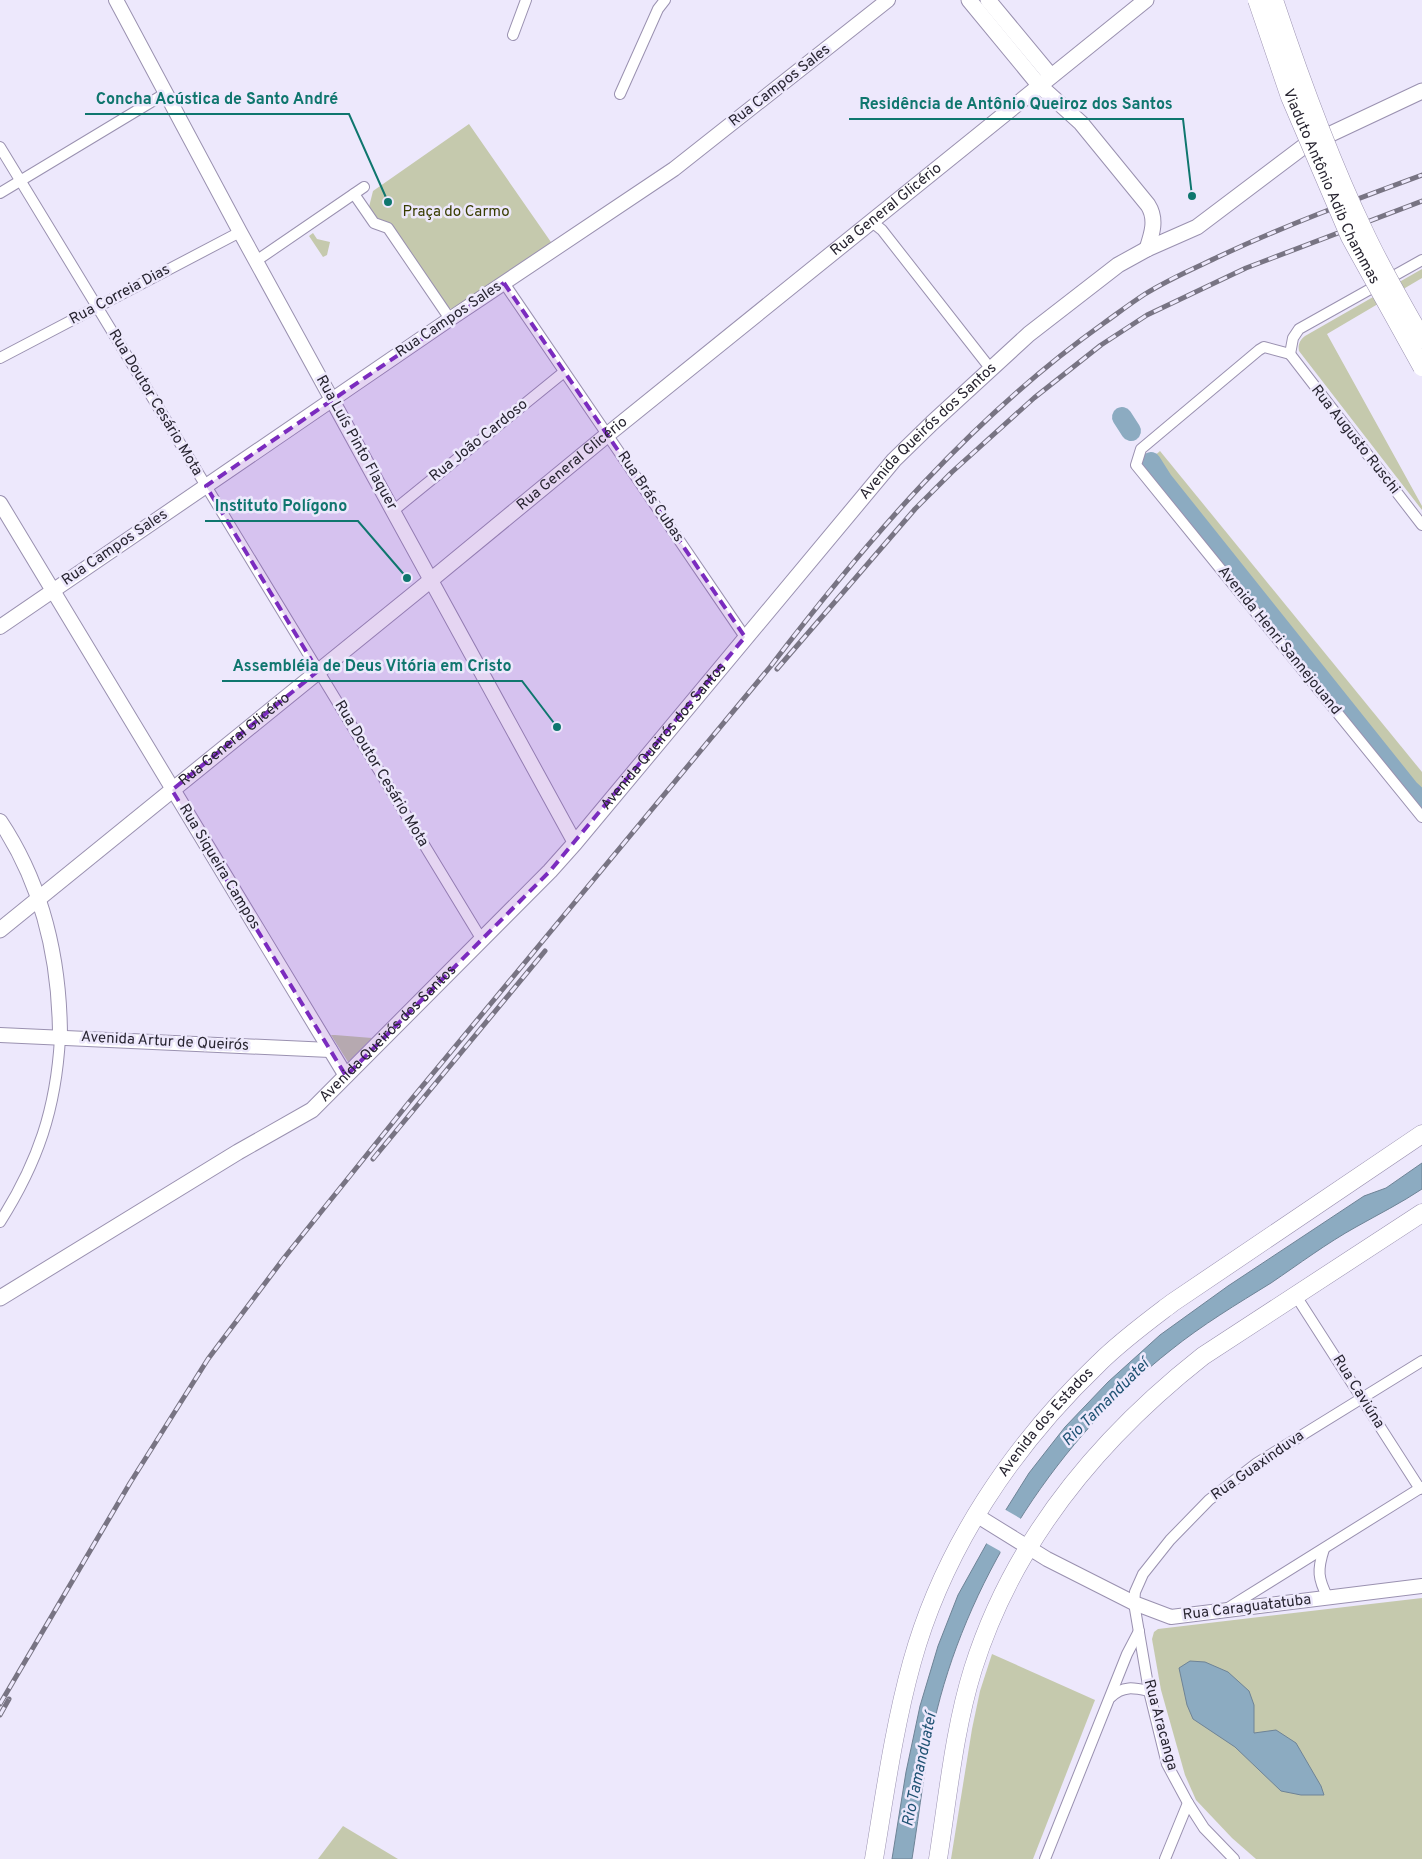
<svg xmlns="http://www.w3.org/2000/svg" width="1422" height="1859" font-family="Overpass,sans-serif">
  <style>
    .green { fill: #c5c9ad }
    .water { fill: #8cabc1; stroke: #6e8396 }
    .pier { fill: #ede8fc }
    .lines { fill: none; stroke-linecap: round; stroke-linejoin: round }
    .river { stroke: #8cabc1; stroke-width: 20 }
    .street-casing { stroke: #9a91b0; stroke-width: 12 }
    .secondary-casing { stroke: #9a91b0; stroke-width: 16 }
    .primary-casing { stroke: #9a91b0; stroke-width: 17 }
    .highway-casing { stroke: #9a91b0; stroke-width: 19 }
    .street { stroke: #fff; stroke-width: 10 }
    .secondary { stroke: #fff; stroke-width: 14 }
    .primary { stroke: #fff; stroke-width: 15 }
    .highway { stroke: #fff; stroke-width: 18 }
    .rail-casing { stroke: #787483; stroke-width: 5 }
    .rail { stroke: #ede8fc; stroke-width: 3; stroke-dasharray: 9; stroke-linecap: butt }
    .highway-bridge-casing { stroke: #9a91b0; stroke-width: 19; stroke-linecap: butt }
    .highway-bridge { stroke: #fff; stroke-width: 18 }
    .marked { fill: #7b2cbf; fill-opacity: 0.2; stroke: #7b2cbf; stroke-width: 4; stroke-dasharray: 10 6; stroke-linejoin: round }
    .labels { text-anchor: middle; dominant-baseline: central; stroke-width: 5; stroke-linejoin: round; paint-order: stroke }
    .street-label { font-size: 15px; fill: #282531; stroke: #ede8fc }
    .park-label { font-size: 15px; fill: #383c00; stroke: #ede8fc }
    .water-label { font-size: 16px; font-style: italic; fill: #205374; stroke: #ede8fc }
    .leader { fill: none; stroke: #0f766e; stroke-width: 2 }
    .callout-dot { fill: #0f766e; stroke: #ede8fc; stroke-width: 2 }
    .callout-label { font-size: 16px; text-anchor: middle; font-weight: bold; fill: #0f766e; stroke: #ede8fc; stroke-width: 5; stroke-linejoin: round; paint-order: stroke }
  </style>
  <rect width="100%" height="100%" fill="#ede8fc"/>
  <g class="green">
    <path d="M 469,124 L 553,245 L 456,310 L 448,308 L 390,223 L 379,221 L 369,207 L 373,191 Z"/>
    <path d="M 313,233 L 317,239 L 330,242 L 327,255 L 323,257 L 309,236 Z"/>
    <path d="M 1422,269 L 1422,278 L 1327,334 L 1422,506 L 1422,510 L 1299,351 C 1298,345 1299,341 1305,336 Z"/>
    <path d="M 1160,451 L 1422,772 L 1422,810 L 1150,471 L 1148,467 L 1152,458 Z"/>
    <path d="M 331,1035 L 335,1035 L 372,1038 L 348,1062 Z"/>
    <path d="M 1422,1598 L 1422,1859 L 1256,1859 L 1232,1838 L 1196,1800 L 1185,1775 L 1161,1690 L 1152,1639 L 1154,1632 L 1158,1629 Z"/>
    <path d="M 992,1654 L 1095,1700 L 1033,1859 L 951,1859 L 972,1729 L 980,1691 Z"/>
    <path d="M 343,1826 L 398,1859 L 318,1859 Z"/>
  </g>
  <g class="water">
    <path d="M 1422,1163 L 1422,1189 C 1401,1203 1379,1214 1356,1227 C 1327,1243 1299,1264 1271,1283 C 1237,1304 1202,1325 1171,1350 C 1060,1437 971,1573 937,1710 C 925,1759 920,1809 912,1859 L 892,1859 L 906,1772 L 920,1706 L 938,1646 L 958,1595 L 1002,1516 L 1029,1473 L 1065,1427 L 1108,1382 L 1160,1335 L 1228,1286 L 1364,1196 L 1386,1188 Z"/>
    <path d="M 1190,1661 L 1205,1662 L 1228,1672 L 1249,1691 L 1254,1705 L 1254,1733 L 1276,1730 L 1296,1743 L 1321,1786 L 1324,1795 L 1301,1795 L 1281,1791 L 1235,1747 L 1193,1719 L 1187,1705 L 1179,1668 Z"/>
  </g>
  <path class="pier" d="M 1004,1509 L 1023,1520 L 1002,1556 L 1000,1551 L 984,1542 Z"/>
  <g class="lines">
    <g class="river">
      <path d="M 1122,417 L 1131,431"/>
      <path d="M 1151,462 L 1163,481 L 1409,789 L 1422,801"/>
    </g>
    <defs>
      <g id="street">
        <path d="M 513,35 L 526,0"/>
        <path d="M 620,94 L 658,9 L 665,0"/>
        <path d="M 0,147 L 482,940"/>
        <path d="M 0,193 L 166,93"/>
        <path d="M 354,194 L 374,223 L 388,228 L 450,319"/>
        <path d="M 872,222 L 882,230 L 990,368"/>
        <path d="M 256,261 L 364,187"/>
        <path d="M 504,283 L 745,637"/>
        <path d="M 1290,354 L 1264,347 L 1259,350 L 1141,449 L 1136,465 L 1422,817"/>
        <path d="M 1290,354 L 1422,525"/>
        <path d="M 1290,354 L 1293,338 L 1299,329 L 1422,260"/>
        <path d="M 0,358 L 240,232"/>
        <path d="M 393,511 L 564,372"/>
        <path d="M 0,1222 C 38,1162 56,1109 60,1038"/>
        <path d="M 1296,1296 L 1420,1489"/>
        <path d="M 1324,1549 C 1317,1570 1318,1579 1328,1598"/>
        <path d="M 1228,1608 L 1422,1487"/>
        <path d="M 1111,1697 C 1123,1685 1135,1688 1149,1691"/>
        <path d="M 1045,1859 L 1127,1654 L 1139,1631"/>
        <path d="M 1165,1859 L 1188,1803"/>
        <path d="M 1234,1859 L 1204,1828 L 1188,1803 L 1167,1764 L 1149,1691 L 1134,1603 L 1135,1592 L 1143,1574 L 1170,1540 L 1209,1500 L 1257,1463 L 1422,1361"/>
      </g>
      <g id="secondary">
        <path d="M 116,0 L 240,232 L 575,843"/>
        <path d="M 0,503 L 346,1076"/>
        <path d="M 0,627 L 450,319 L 674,169 L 888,0"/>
        <path d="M 0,821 C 44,887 60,960 60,1038"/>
        <path d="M 0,1035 L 330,1050"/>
        <path d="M 976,1515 L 1047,1559 L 1134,1603 L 1171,1617 L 1422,1586"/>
      </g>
      <g id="primary">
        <path d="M 969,0 L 1039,85 L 1081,123 L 1148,205 C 1157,219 1152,234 1147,249"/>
        <path d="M 988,0 L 1051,76"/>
        <path id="s1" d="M 0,930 L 420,589 L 607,435 L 1146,0"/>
        <path id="s2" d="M 0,1298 L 238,1152 L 312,1110 L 550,871 L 575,843 L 894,460 L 932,423 L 1029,334 L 1118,265 L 1147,249 L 1197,227 L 1303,147 L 1422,91"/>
      </g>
      <g id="highway">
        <path id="s3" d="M 874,1859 C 885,1793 894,1727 912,1662 C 944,1547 1013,1445 1099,1363 C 1121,1341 1147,1322 1172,1303 L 1422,1134"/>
        <path d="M 938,1859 C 948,1796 954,1730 973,1669 C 1013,1542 1099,1438 1203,1356 L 1422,1213"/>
      </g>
    </defs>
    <use href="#street" class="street-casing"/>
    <use href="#secondary" class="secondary-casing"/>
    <use href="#primary" class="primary-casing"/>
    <use href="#highway" class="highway-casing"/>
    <use href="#street" class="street"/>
    <use href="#secondary" class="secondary"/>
    <use href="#primary" class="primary"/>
    <use href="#highway" class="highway"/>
    <defs>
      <g id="rail">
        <path d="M 777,669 L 915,509 L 952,472 L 1034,398 L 1101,345 L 1147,315 L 1246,268 L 1422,201"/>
        <path d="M 373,1159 L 545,951"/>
        <path d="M 0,1704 L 130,1483 L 208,1359 L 284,1258 L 410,1101 L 770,667 C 868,539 972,417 1104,323 C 1118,313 1131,303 1145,294 C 1169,279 1195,268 1220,256 C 1286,225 1354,200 1422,175"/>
        <path d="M 0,1715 L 9,1699"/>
      </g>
    </defs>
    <use href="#rail" class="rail-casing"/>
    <use href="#rail" class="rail"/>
    <defs>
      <g id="highway-bridge">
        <path id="s4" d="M 1257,0 L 1290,97 L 1350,237 L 1422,367"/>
        <path d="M 1274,0 C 1300,78 1328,156 1364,231 C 1381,268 1402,303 1422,339"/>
      </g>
    </defs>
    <use href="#highway-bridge" class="highway-bridge-casing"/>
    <use href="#highway-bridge" class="highway-bridge"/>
  </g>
  <path class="marked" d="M 504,283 L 745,637 L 550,871 L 346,1076 L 172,790 L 318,671 L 206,486 Z"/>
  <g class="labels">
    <g class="street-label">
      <text transform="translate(780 86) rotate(-38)">Rua Campos Sales</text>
      <text stroke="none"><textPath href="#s4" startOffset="201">Viaduto Antônio Adib Chammas</textPath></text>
      <text stroke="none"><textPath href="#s1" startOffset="1142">Rua General Glicério</textPath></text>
      <text transform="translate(120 295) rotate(-28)">Rua Correia Dias</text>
      <text transform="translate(449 320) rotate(-34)">Rua Campos Sales</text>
      <text transform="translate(155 403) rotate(59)">Rua Doutor Cesário Mota</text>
      <text stroke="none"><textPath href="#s2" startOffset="1282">Avenida Queirós dos Santos</textPath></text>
      <text transform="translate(1355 440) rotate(52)">Rua Augusto Ruschi</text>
      <text transform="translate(479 441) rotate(-39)">Rua João Cardoso</text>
      <text transform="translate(356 443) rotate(61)">Rua Luís Pinto Flaquer</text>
      <text stroke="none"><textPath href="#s1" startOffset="738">Rua General Glicério</textPath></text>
      <text transform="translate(650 497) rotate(56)">Rua Brás Cubas</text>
      <text transform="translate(115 548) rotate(-34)">Rua Campos Sales</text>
      <text transform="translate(1279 641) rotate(51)">Avenida Henri Sannejouand</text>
      <text stroke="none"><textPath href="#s2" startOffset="878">Avenida Queirós dos Santos</textPath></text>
      <text stroke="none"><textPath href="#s1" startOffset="302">Rua General Glicério</textPath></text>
      <text transform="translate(381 774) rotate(59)">Rua Doutor Cesário Mota</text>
      <text transform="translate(219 867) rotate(59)">Rua Siqueira Campos</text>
      <text stroke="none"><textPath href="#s2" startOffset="472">Avenida Queirós dos Santos</textPath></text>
      <text transform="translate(165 1042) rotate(3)">Avenida Artur de Queirós</text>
      <text transform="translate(1358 1392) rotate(58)">Rua Caviúna</text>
      <text stroke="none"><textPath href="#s3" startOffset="478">Avenida dos Estados</textPath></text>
      <text transform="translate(1258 1466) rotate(-35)">Rua Guaxinduva</text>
      <text transform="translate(1247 1608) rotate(-7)">Rua Caraguatatuba</text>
      <text transform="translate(1160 1725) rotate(75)">Rua Aracanga</text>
    </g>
    <g class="park-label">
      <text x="456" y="212">Praça do Carmo</text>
    </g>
    <g class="water-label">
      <text transform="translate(1106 1403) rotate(-45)">Rio Tamanduateí</text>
      <text transform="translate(920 1770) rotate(-78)">Rio Tamanduateí</text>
    </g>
  </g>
  <path class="leader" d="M388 202L349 114H85M1192 196L1183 119H849M407 578L358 521H205M557 727L522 681H222"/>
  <g class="callout-dot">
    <circle cx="388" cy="202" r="5"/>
    <circle cx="1192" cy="196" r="5"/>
    <circle cx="407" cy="578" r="5"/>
    <circle cx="557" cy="727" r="5"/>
  </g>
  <g class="callout-label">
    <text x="217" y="104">Concha Acústica de Santo André</text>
    <text x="1016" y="109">Residência de Antônio Queiroz dos Santos</text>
    <text x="281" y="511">Instituto Polígono</text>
    <text x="372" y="671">Assembléia de Deus Vitória em Cristo</text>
  </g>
</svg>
